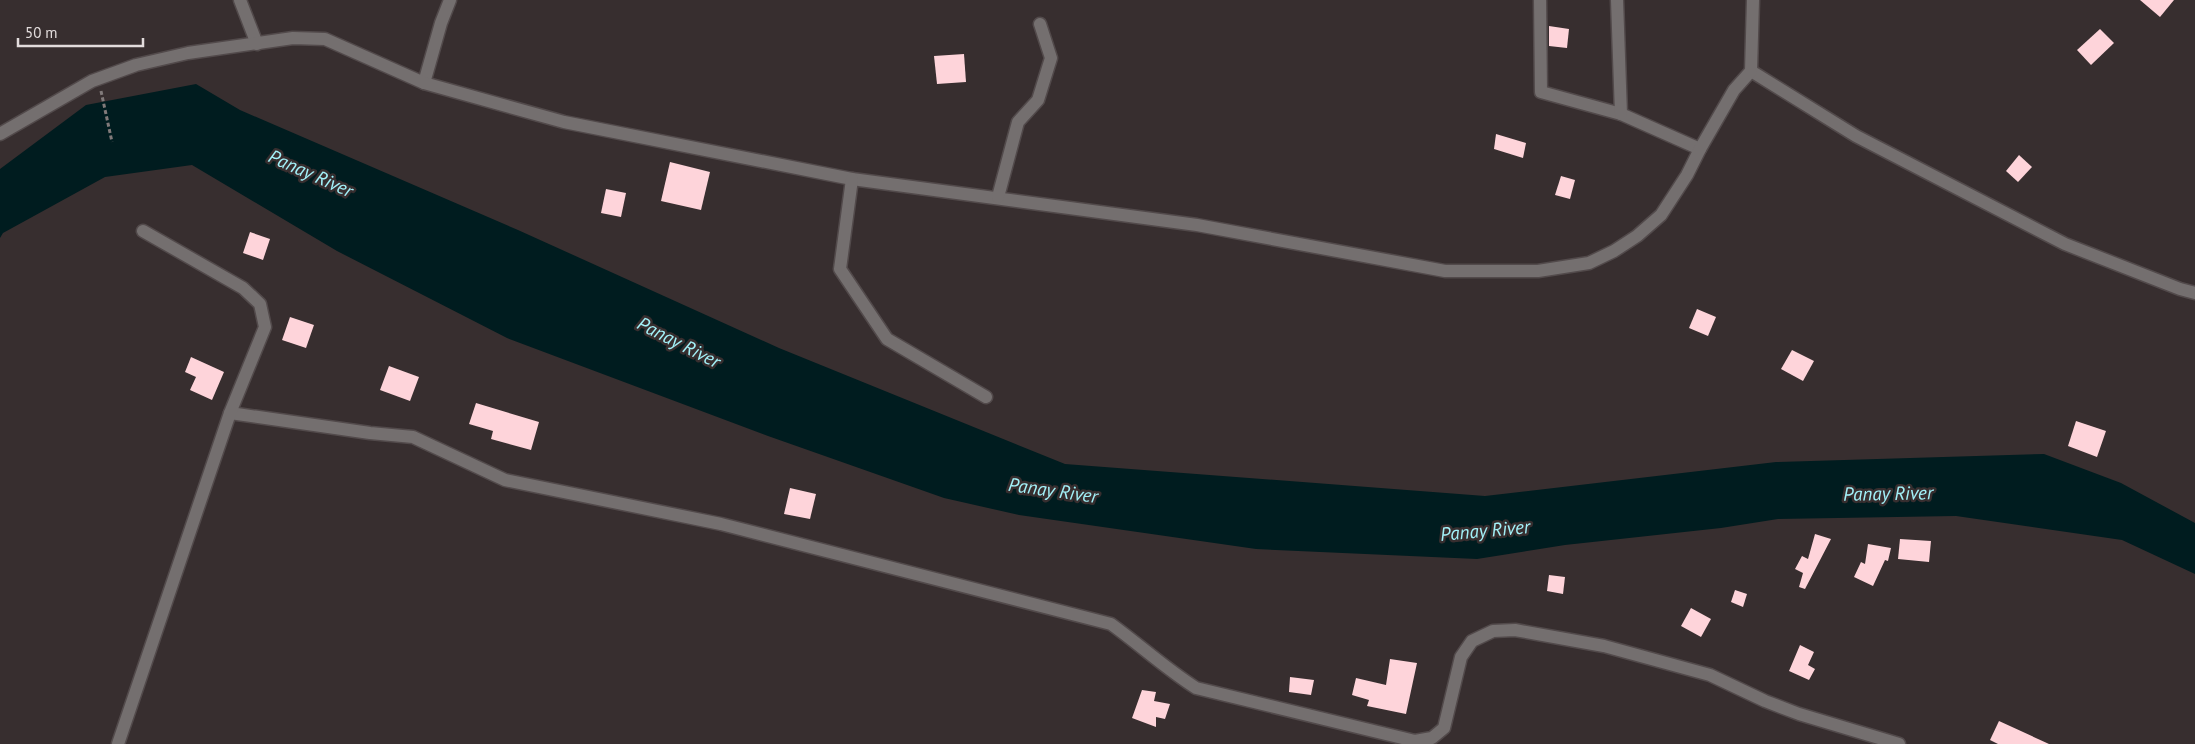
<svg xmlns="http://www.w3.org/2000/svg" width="2195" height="744" font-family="'PT Sans',sans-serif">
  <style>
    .water { fill: #001c1f }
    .building { fill: #fed4da }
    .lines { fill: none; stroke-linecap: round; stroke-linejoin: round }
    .minor-casing { stroke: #524a4b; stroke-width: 15 }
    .path { stroke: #817a7a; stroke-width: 3; stroke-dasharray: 4 2.5; stroke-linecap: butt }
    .minor { stroke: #746f6f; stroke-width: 12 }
    .labels { text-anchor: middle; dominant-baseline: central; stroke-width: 5; stroke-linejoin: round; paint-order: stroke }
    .water-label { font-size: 19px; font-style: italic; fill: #a3f1f8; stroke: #372e2f }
  </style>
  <rect width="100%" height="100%" fill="#372e2f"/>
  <path class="water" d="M 196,84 L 240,110 L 518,230 L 779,348 L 1065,464 L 1485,496 L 1776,462 L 2044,454 L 2121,483 L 2195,523 L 2195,574 L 2122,540 L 1956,516 L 1778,519 L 1721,528 L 1565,545 L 1477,559 L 1256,549 L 1019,515 L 944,498 L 768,436 L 507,338 L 337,251 L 192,165 L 105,177 L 3,233 L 0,238 L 0,169 L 86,105 Z"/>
  <g class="building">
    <path d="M 2140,0 L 2174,0 L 2160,17 Z"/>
    <path d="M 1549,26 L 1569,29 L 1567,48 L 1549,46 Z"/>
    <path d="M 2100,29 L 2114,43 L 2091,65 L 2077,50 Z"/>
    <path d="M 964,54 L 966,82 L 937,84 L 934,56 Z"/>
    <path d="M 1496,134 L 1526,143 L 1523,158 L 1494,149 Z"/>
    <path d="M 2019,155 L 2032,167 L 2018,182 L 2006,171 Z"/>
    <path d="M 670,162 L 710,172 L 701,210 L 661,201 Z"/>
    <path d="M 1561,176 L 1575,180 L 1570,199 L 1555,195 Z"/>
    <path d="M 606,189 L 626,193 L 621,217 L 601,213 Z"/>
    <path d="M 250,232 L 270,239 L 263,260 L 243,253 Z"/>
    <path d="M 1697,309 L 1716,317 L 1708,336 L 1689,328 Z"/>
    <path d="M 290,317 L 314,325 L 306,348 L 282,340 Z"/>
    <path d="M 1792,350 L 1814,361 L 1803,381 L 1781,369 Z"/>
    <path d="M 191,357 L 224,372 L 212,400 L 190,390 L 196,377 L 185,372 Z"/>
    <path d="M 389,366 L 419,377 L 410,401 L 380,390 Z"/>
    <path d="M 476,403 L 539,422 L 531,450 L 491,439 L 493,431 L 469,424 Z"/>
    <path d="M 2076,421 L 2106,431 L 2097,457 L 2068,446 Z"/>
    <path d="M 790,488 L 816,494 L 810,519 L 784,514 Z"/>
    <path d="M 1815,534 L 1831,539 L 1805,589 L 1799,587 L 1803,573 L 1795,569 L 1802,556 L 1808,559 Z"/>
    <path d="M 1900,539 L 1931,541 L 1929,562 L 1898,559 Z"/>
    <path d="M 1868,544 L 1891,548 L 1888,561 L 1885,560 L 1873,586 L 1854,577 L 1861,562 L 1865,564 Z"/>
    <path d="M 1549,575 L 1565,577 L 1563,594 L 1547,591 Z"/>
    <path d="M 1735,590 L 1747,594 L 1743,607 L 1731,602 Z"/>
    <path d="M 1691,608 L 1711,619 L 1701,637 L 1681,626 Z"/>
    <path d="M 1800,645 L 1814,652 L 1808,665 L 1815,669 L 1809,680 L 1789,671 Z"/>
    <path d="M 1390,659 L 1417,663 L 1406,714 L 1367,706 L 1369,700 L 1352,695 L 1356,678 L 1386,685 Z"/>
    <path d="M 1290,677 L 1314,680 L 1311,695 L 1289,692 Z"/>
    <path d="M 1142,690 L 1156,692 L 1154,701 L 1170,704 L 1165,719 L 1156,717 L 1156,727 L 1132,718 Z"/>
    <path d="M 1999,721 L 2049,744 L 1998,744 L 1990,740 Z"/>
  </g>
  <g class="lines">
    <defs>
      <g id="minor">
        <path d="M 240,0 L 257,44"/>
        <path d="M 1540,0 L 1541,92 L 1621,114 L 1700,149"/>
        <path d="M 1617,0 L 1621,114"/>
        <path d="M 1751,71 L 1856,136 L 2065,244 L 2180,289 L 2195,293"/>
        <path d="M 424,83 L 441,23 L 450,0"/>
        <path d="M 0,134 L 92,81 L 136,65 L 188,53 L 293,38 L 325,39 L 424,83 L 564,122 L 852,179 L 1197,225 L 1445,271 L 1538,271 L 1589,263 L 1614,251 L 1637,236 L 1661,215 L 1687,175 L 1700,149 L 1734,90 L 1751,71 L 1753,0"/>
        <path d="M 852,179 L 840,269 L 887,339 L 986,397"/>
        <path d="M 998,197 L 1018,122 L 1038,100 L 1051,58 L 1040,24"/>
        <path d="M 230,413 L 370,433 L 413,437 L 505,480 L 721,524 L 1111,624 C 1140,645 1166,669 1196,688 L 1415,741 L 1432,738 L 1444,728 L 1461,657 L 1472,641 L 1493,631 L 1515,630 L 1604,646 L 1710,675 L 1765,701 L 1799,714 L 1899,744"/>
        <path d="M 118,744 L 230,413 L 265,327 L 260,304 L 243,288 L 143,231"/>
      </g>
    </defs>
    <use href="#minor" class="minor-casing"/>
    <path class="path" d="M 101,91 L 112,142"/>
    <use href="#minor" class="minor"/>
  </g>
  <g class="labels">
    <g class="water-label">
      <text transform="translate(311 173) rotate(24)">Panay River</text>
      <text transform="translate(679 342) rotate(27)">Panay River</text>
      <text transform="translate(1053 490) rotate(8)">Panay River</text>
      <text transform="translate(1888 493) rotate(-1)">Panay River</text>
      <text transform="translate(1485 530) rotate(-5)">Panay River</text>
    </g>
  </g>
  <path d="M18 38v8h125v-8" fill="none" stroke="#e2dcdc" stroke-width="2.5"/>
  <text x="25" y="38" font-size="15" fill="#e2dcdc" stroke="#372e2f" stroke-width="4" paint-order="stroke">50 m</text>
</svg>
